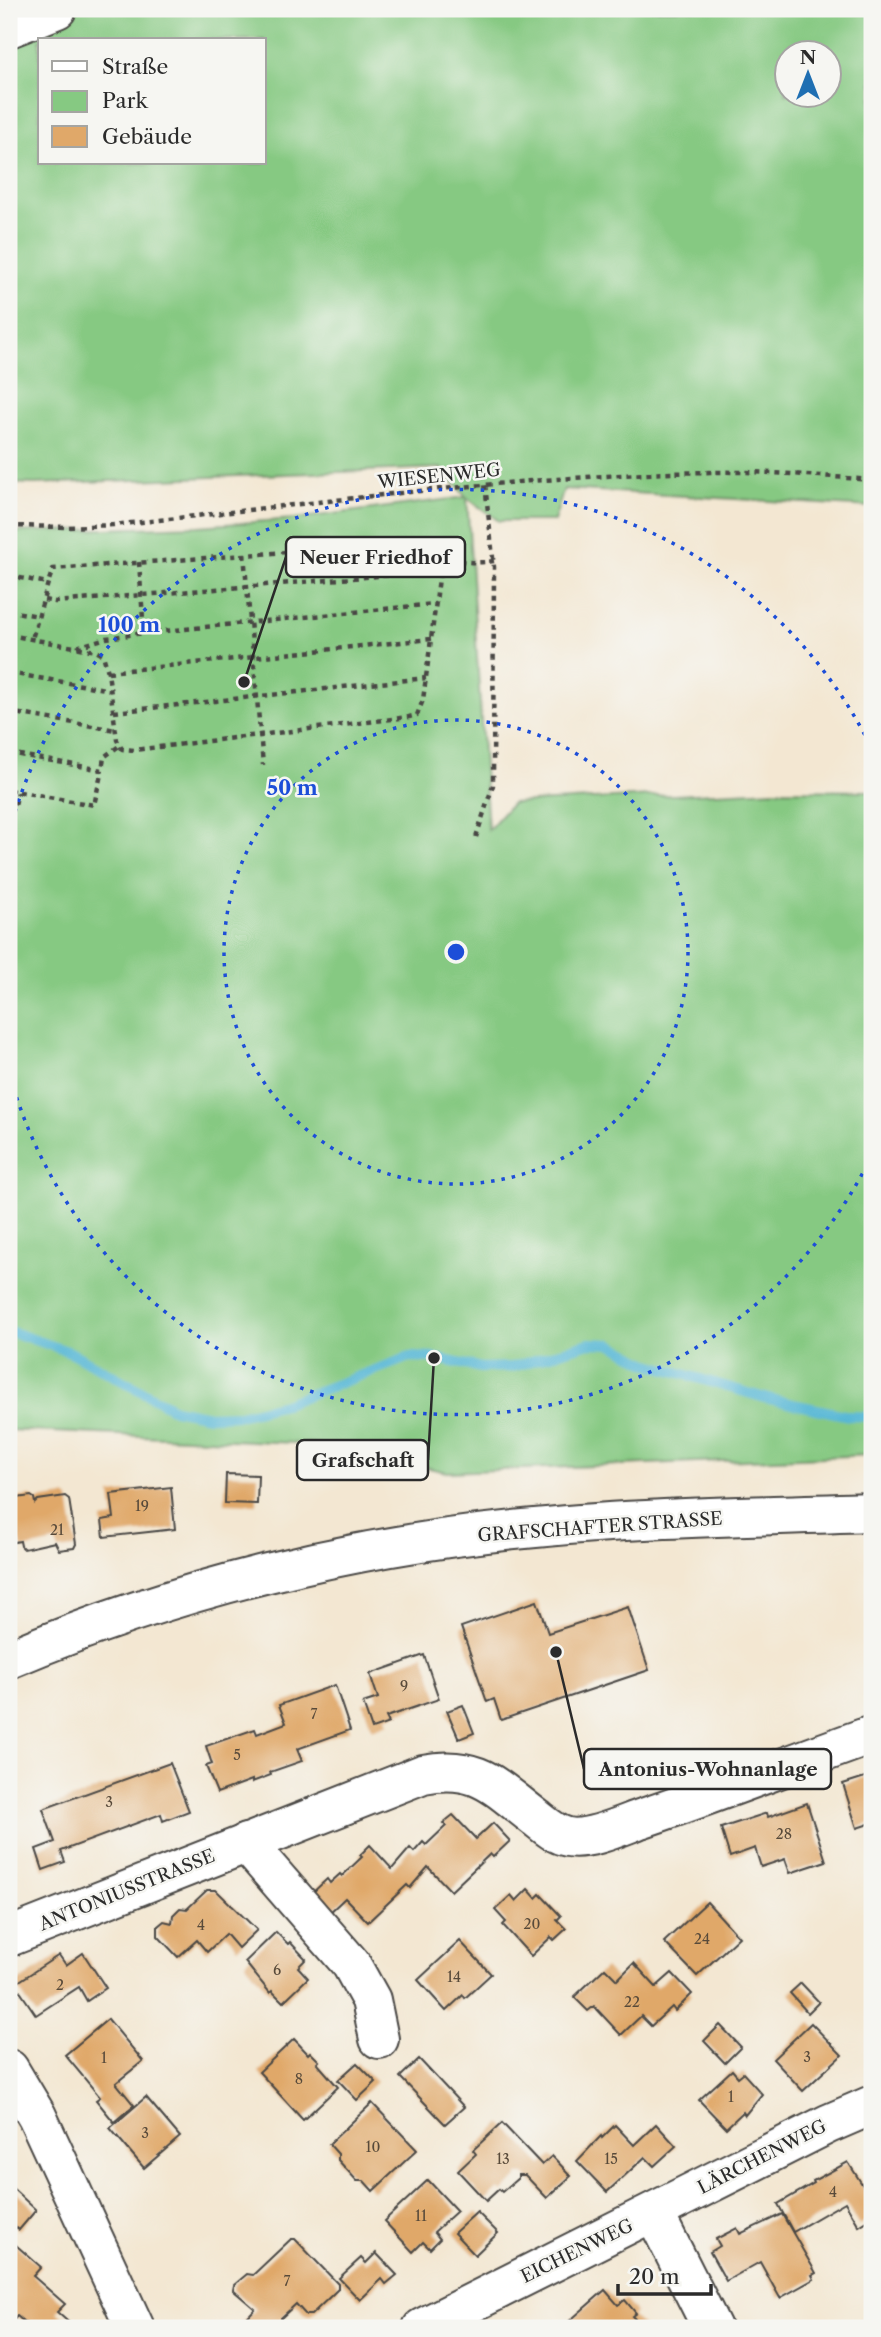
<svg xmlns="http://www.w3.org/2000/svg" width="881" height="2337" font-family="'Libre Caslon Text',serif">
  <style>
    .green { fill: #86c982; stroke: #587a56; stroke-width: 2; fill-rule: evenodd }
    .lines { fill: none; stroke-linecap: round; stroke-linejoin: round }
    .stream { stroke: #56b7d5; stroke-width: 10 }
    .building { fill: #e0a869 }
    .minor-casing { stroke: #494744; stroke-width: 42 }
    .path { stroke: #494744; stroke-width: 4.5; stroke-dasharray: 5 5; stroke-linecap: butt }
    .minor { stroke: #fff; stroke-width: 38 }
    .ring { fill: none; stroke: #1d4ed8; stroke-width: 3.5; stroke-dasharray: 3.5 7 }
    .labels { text-anchor: middle; dominant-baseline: central; stroke-width: 5; stroke-linejoin: round; paint-order: stroke }
    .number-label { font-size: 14px; fill: #584a3a }
    .street-label { font-size: 18px; fill: #2b2b2b; stroke: #f6f6f2 }
    .centre { fill: #1d4ed8; stroke: #f6f6f2; stroke-width: 3.5 }
    .ring-label { font-size: 21px; text-anchor: middle; font-weight: bold; fill: #1d4ed8; stroke: #f6f6f2; stroke-width: 5; stroke-linejoin: round; paint-order: stroke }
    .leader { fill: none; stroke: #2b2b2b; stroke-width: 2.5 }
    .callout-dot { fill: #2b2b2b; stroke: #f6f6f2; stroke-width: 2.5 }
    .callout { fill: #f6f6f2; stroke: #2b2b2b; stroke-width: 2.5 }
    .callout-label { font-size: 19px; text-anchor: middle; font-weight: bold; fill: #2b2b2b }
  </style>
  <rect width="100%" height="100%" fill="#f6f6f2"/>
  <filter id="ink" filterUnits="userSpaceOnUse"><feTurbulence type="fractalNoise" baseFrequency=".0143" numOctaves="2"/><feDisplacementMap in="SourceGraphic" scale="14" xChannelSelector="R" yChannelSelector="G"/><feConvolveMatrix kernelMatrix="1 2 1 2 8 2 1 2 1" color-interpolation-filters="sRGB"/></filter>
  <filter id="wash" filterUnits="userSpaceOnUse"><feTurbulence type="fractalNoise" baseFrequency=".00686" numOctaves="4" result="noise"/><feDisplacementMap in="SourceGraphic" scale="28" xChannelSelector="R" yChannelSelector="G"/><feGaussianBlur stdDeviation="1.57" result="paint"/><feColorMatrix in="noise" values="0 0 0 0 0 0 0 0 0 0 0 0 0 0 0 0 0 1.4 0 .05"/><feComposite in="paint" operator="in"/></filter>
  <g filter="url(#wash)">
    <rect width="100%" height="100%" fill="#f3e7d2"/>
    <path class="green" d="M 9,9 L 872,9 L 872,507 L 564,489 L 554,521 L 499,521 L 467,498 L 488,830 L 512,803 L 775,790 L 872,791 L 872,1455 L 447,1472 L 318,1444 L 9,1430 L 9,532 L 198,526 L 294,519 L 466,497 L 441,468 L 34,484 L 9,483 ZM 40,40 L 264,40 L 264,163 L 40,163 ZM 786,52 L 828,52 L 828,94 L 786,94 Z"/>
    <g class="lines">
      <path class="stream" d="M 9,1331 L 70,1352 L 174,1409 L 209,1416 L 239,1415 L 284,1404 L 410,1357 L 434,1358 L 481,1368 L 513,1367 L 589,1343 L 612,1344 L 646,1363 L 765,1398 L 849,1416 L 872,1417"/>
    </g>
    <g id="blocks">
      <g class="building">
        <path d="M 226,1474 L 258,1475 L 257,1504 L 225,1503 Z"/>
        <path d="M 171,1487 L 175,1529 L 104,1537 L 102,1520 L 114,1518 L 111,1494 Z"/>
        <path d="M 31,1496 L 34,1498 L 35,1503 L 38,1500 L 65,1496 L 69,1499 L 76,1544 L 74,1548 L 59,1550 L 55,1542 L 24,1549 L 21,1546 L 20,1541 L 9,1543 L 9,1499 Z"/>
        <path d="M 537,1601 L 548,1633 L 628,1607 L 649,1670 L 501,1720 L 494,1699 L 487,1702 L 461,1627 Z"/>
        <path d="M 424,1655 L 439,1699 L 386,1717 L 389,1723 L 372,1729 L 363,1703 L 378,1698 L 370,1674 Z"/>
        <path d="M 335,1685 L 350,1730 L 297,1749 L 302,1761 L 270,1772 L 271,1775 L 252,1782 L 252,1780 L 217,1793 L 206,1766 L 212,1764 L 206,1746 L 255,1729 L 257,1734 L 286,1723 L 279,1705 Z"/>
        <path d="M 463,1705 L 474,1733 L 459,1739 L 447,1711 Z"/>
        <path d="M 170,1763 L 189,1811 L 163,1821 L 161,1814 L 61,1851 L 65,1862 L 43,1870 L 36,1849 L 55,1842 L 43,1809 Z"/>
        <path d="M 865,1777 L 872,1777 L 872,1823 L 857,1828 L 843,1784 Z"/>
        <path d="M 807,1803 L 826,1861 L 790,1873 L 785,1859 L 761,1867 L 755,1848 L 730,1857 L 721,1828 L 767,1813 L 768,1817 Z"/>
        <path d="M 453,1815 L 476,1839 L 493,1823 L 510,1841 L 493,1857 L 490,1854 L 451,1891 L 428,1867 L 410,1888 L 407,1885 L 368,1922 L 345,1898 L 327,1915 L 309,1896 L 327,1879 L 330,1883 L 340,1874 L 342,1876 L 362,1857 L 360,1855 L 370,1845 L 392,1869 L 410,1848 L 414,1852 L 423,1842 L 426,1845 L 446,1826 L 443,1823 Z"/>
        <path d="M 528,1889 L 536,1898 L 540,1894 L 561,1916 L 557,1920 L 566,1929 L 554,1940 L 551,1937 L 531,1956 L 503,1925 L 506,1922 L 495,1910 L 511,1895 L 516,1901 Z"/>
        <path d="M 207,1890 L 216,1890 L 257,1930 L 238,1948 L 226,1934 L 207,1952 L 197,1940 L 178,1957 L 158,1936 L 158,1926 L 164,1921 L 172,1923 L 173,1915 L 180,1908 L 187,1909 Z"/>
        <path d="M 707,1902 L 739,1937 L 697,1976 L 664,1942 Z"/>
        <path d="M 276,1932 L 288,1944 L 290,1942 L 306,1959 L 298,1967 L 308,1978 L 283,2002 L 272,1991 L 270,1993 L 245,1962 Z"/>
        <path d="M 460,1941 L 491,1974 L 465,1998 L 463,1995 L 446,2011 L 418,1980 Z"/>
        <path d="M 83,1953 L 106,1988 L 87,2001 L 79,1987 L 36,2015 L 15,1984 L 59,1955 L 66,1965 Z"/>
        <path d="M 634,1963 L 656,1987 L 672,1973 L 692,1994 L 675,2011 L 672,2007 L 651,2026 L 641,2016 L 621,2035 L 594,2006 L 588,2011 L 574,1997 L 605,1968 L 617,1980 Z"/>
        <path d="M 801,1983 L 819,2002 L 808,2013 L 790,1993 Z"/>
        <path d="M 108,2019 L 143,2061 L 116,2083 L 134,2105 L 114,2122 L 96,2100 L 100,2097 L 65,2055 Z"/>
        <path d="M 811,2023 L 842,2055 L 803,2091 L 773,2059 Z"/>
        <path d="M 720,2025 L 741,2047 L 725,2063 L 704,2041 Z"/>
        <path d="M 294,2039 L 308,2054 L 310,2052 L 319,2061 L 317,2063 L 338,2087 L 303,2120 L 259,2072 Z"/>
        <path d="M 419,2059 L 464,2107 L 445,2124 L 400,2077 Z"/>
        <path d="M 357,2063 L 376,2082 L 357,2100 L 338,2080 Z"/>
        <path d="M 732,2070 L 738,2077 L 743,2073 L 762,2094 L 745,2115 L 743,2112 L 726,2128 L 699,2100 Z"/>
        <path d="M 146,2097 L 180,2137 L 144,2168 L 110,2128 Z"/>
        <path d="M 372,2103 L 417,2150 L 373,2191 L 364,2181 L 357,2181 L 338,2160 L 338,2154 L 329,2144 Z"/>
        <path d="M 502,2123 L 542,2165 L 552,2156 L 571,2176 L 547,2198 L 525,2175 L 518,2175 L 518,2178 L 502,2192 L 499,2189 L 486,2201 L 458,2171 L 476,2154 L 473,2150 Z"/>
        <path d="M 656,2124 L 676,2146 L 654,2166 L 645,2157 L 607,2192 L 577,2161 L 601,2136 L 602,2138 L 615,2125 L 634,2145 Z"/>
        <path d="M 848,2162 L 872,2200 L 872,2218 L 859,2226 L 845,2202 L 793,2232 L 778,2204 L 814,2183 L 813,2181 Z"/>
        <path d="M 428,2180 L 457,2211 L 434,2232 L 440,2239 L 430,2249 L 423,2242 L 413,2252 L 384,2221 Z"/>
        <path d="M 9,2185 L 36,2210 L 19,2230 L 9,2221 Z"/>
        <path d="M 477,2212 L 498,2233 L 475,2255 L 454,2233 Z"/>
        <path d="M 782,2214 L 816,2273 L 812,2275 L 814,2279 L 780,2298 L 760,2262 L 726,2281 L 710,2252 L 720,2246 L 716,2239 L 737,2228 L 740,2234 Z"/>
        <path d="M 9,2239 L 41,2267 L 33,2276 L 65,2304 L 57,2312 L 75,2328 L 31,2328 L 17,2316 L 11,2323 L 9,2320 Z"/>
        <path d="M 291,2239 L 295,2239 L 338,2284 L 338,2289 L 311,2315 L 306,2315 L 296,2304 L 281,2318 L 281,2323 L 275,2328 L 237,2328 L 255,2309 L 233,2290 L 234,2285 L 247,2274 L 253,2275 Z"/>
        <path d="M 376,2253 L 397,2275 L 386,2284 L 382,2279 L 360,2300 L 339,2278 L 361,2258 L 366,2263 Z"/>
        <path d="M 605,2290 L 618,2305 L 625,2300 L 636,2313 L 632,2316 L 644,2328 L 570,2328 L 566,2324 Z"/>
      </g>
    </g>
  </g>
  <g filter="url(#ink)">
    <use href="#blocks" fill-opacity="0" stroke="#494744" stroke-width="2"/>
    <g class="lines">
      <defs>
        <g id="minor">
          <path d="M 9,28 L 57,9"/>
          <path d="M 9,1659 C 175,1589 355,1544 535,1528 C 647,1517 760,1516 872,1512"/>
          <path d="M 246,1843 L 351,1964 L 371,2000 L 379,2039"/>
          <path d="M 9,1937 L 423,1774 C 478,1763 495,1787 536,1818 C 546,1826 556,1835 568,1837 C 588,1841 621,1826 640,1819 C 718,1793 795,1762 872,1735"/>
          <path d="M 9,2069 L 37,2116 L 135,2328"/>
          <path d="M 654,2213 L 712,2328"/>
          <path d="M 422,2328 L 828,2124 L 872,2105"/>
        </g>
      </defs>
      <use href="#minor" class="minor-casing"/>
      <g class="path">
        <path d="M 9,526 L 67,527 L 113,525 C 313,504 513,475 714,472 C 767,471 820,476 872,480"/>
        <path d="M 244,554 L 263,765"/>
        <path d="M 440,556 C 459,562 475,564 494,561"/>
        <path d="M 139,562 L 144,633"/>
        <path d="M 9,576 L 48,583 L 32,639"/>
        <path d="M 44,600 L 55,602 L 440,571"/>
        <path d="M 9,611 L 39,616"/>
        <path d="M 9,635 L 96,651 L 103,655 L 108,672 L 117,740 L 122,749 L 134,750 L 409,717 L 417,715 L 423,700 L 440,571 L 439,541 L 53,569 L 48,583"/>
        <path d="M 77,647 L 106,638 L 144,633 L 435,604"/>
        <path d="M 108,672 L 431,639"/>
        <path d="M 9,673 L 111,690"/>
        <path d="M 9,712 L 116,730"/>
        <path d="M 114,712 L 426,678"/>
        <path d="M 9,753 L 102,770 L 104,757 L 119,746"/>
        <path d="M 9,790 L 94,805 L 102,770"/>
        <path d="M 9,811 L 14,809 L 18,792"/>
        <path d="M 476,837 L 493,785 L 494,567 L 485,484"/>
      </g>
      <use href="#minor" class="minor"/>
    </g>
  </g>
  <g class="ring">
    <circle cx="456" cy="952" r="232"/>
    <path d="M872 1155A463 463 0 0 1 9 1072M9 832A463 463 0 0 1 872 749"/>
  </g>
  <g class="labels">
    <g class="number-label">
      <text x="142" y="1506">19</text>
      <text x="57" y="1530">21</text>
      <text x="404" y="1686">9</text>
      <text x="314" y="1714">7</text>
      <text x="237" y="1755">5</text>
      <text x="109" y="1802">3</text>
      <text x="784" y="1834">28</text>
      <text x="532" y="1924">20</text>
      <text x="201" y="1925">4</text>
      <text x="702" y="1939">24</text>
      <text x="277" y="1970">6</text>
      <text x="454" y="1977">14</text>
      <text x="60" y="1985">2</text>
      <text x="632" y="2002">22</text>
      <text x="807" y="2057">3</text>
      <text x="104" y="2058">1</text>
      <text x="299" y="2079">8</text>
      <text x="731" y="2097">1</text>
      <text x="145" y="2133">3</text>
      <text x="373" y="2147">10</text>
      <text x="503" y="2159">13</text>
      <text x="611" y="2159">15</text>
      <text x="833" y="2192">4</text>
      <text x="421" y="2216">11</text>
      <text x="287" y="2281">7</text>
    </g>
    <g class="street-label">
      <text transform="translate(439 476) rotate(-6)">WIESENWEG</text>
      <text transform="translate(600 1527) rotate(-4)">GRAFSCHAFTER STRASSE</text>
      <text transform="translate(127 1890) rotate(-22)">ANTONIUSSTRASSE</text>
      <text transform="translate(762 2157) rotate(-27)">LÄRCHENWEG</text>
      <text transform="translate(577 2251) rotate(-26)">EICHENWEG</text>
    </g>
  </g>
  <circle cx="456" cy="952" r="10" class="centre"/>
  <g class="ring-label">
    <text x="129" y="632">100 m</text>
    <text x="292" y="795">50 m</text>
  </g>
  <path class="leader" d="M244 682L286 557M434 1358L428 1460M556 1652L584 1769"/>
  <g class="callout-dot">
    <circle cx="244" cy="682" r="7"/>
    <circle cx="434" cy="1358" r="7"/>
    <circle cx="556" cy="1652" r="7"/>
  </g>
  <g class="callout">
    <rect x="286" y="537" width="179" height="40" rx="7"/>
    <rect x="297" y="1440" width="131" height="40" rx="7"/>
    <rect x="584" y="1749" width="247" height="40" rx="7"/>
  </g>
  <g class="callout-label">
    <text x="375" y="564">Neuer Friedhof</text>
    <text x="363" y="1467">Grafschaft</text>
    <text x="708" y="1776">Antonius-Wohnanlage</text>
  </g>
  <rect width="881" height="2337" fill="none" stroke="#f6f6f2" stroke-width="35"/>
  <rect x="38" y="38" width="228" height="126" fill="#f6f6f2" stroke="#a5a5a2" stroke-width="2"/>
  <rect x="52" y="61" width="35" height="10" fill="#ffffff" stroke="#a5a5a2" stroke-width="2"/>
  <text x="102" y="74" font-size="21" fill="#2b2b2b">Straße</text>
  <rect x="52" y="91" width="35" height="21" fill="#86c982" stroke="#a5a5a2" stroke-width="2"/>
  <text x="102" y="108" font-size="21" fill="#2b2b2b">Park</text>
  <rect x="52" y="126" width="35" height="21" fill="#e0a869" stroke="#a5a5a2" stroke-width="2"/>
  <text x="102" y="144" font-size="21" fill="#2b2b2b">Gebäude</text>
  <g transform="translate(808 74)"><circle r="33" fill="#f6f6f2" stroke="#a5a5a2" stroke-width="2"/>
  <path d="M0-5L12 26L0 18L-12 26Z" fill="#1f6fb2"/>
  <text y="-10" font-size="19" font-weight="bold" text-anchor="middle" fill="#2b2b2b">N</text>
  </g>
  <path d="M618 2284v10h93v-10" fill="none" stroke="#2b2b2b" stroke-width="3.5"/>
  <text x="629" y="2284" font-size="21" fill="#2b2b2b" stroke="#f6f6f2" stroke-width="5" paint-order="stroke">20 m</text>
</svg>
